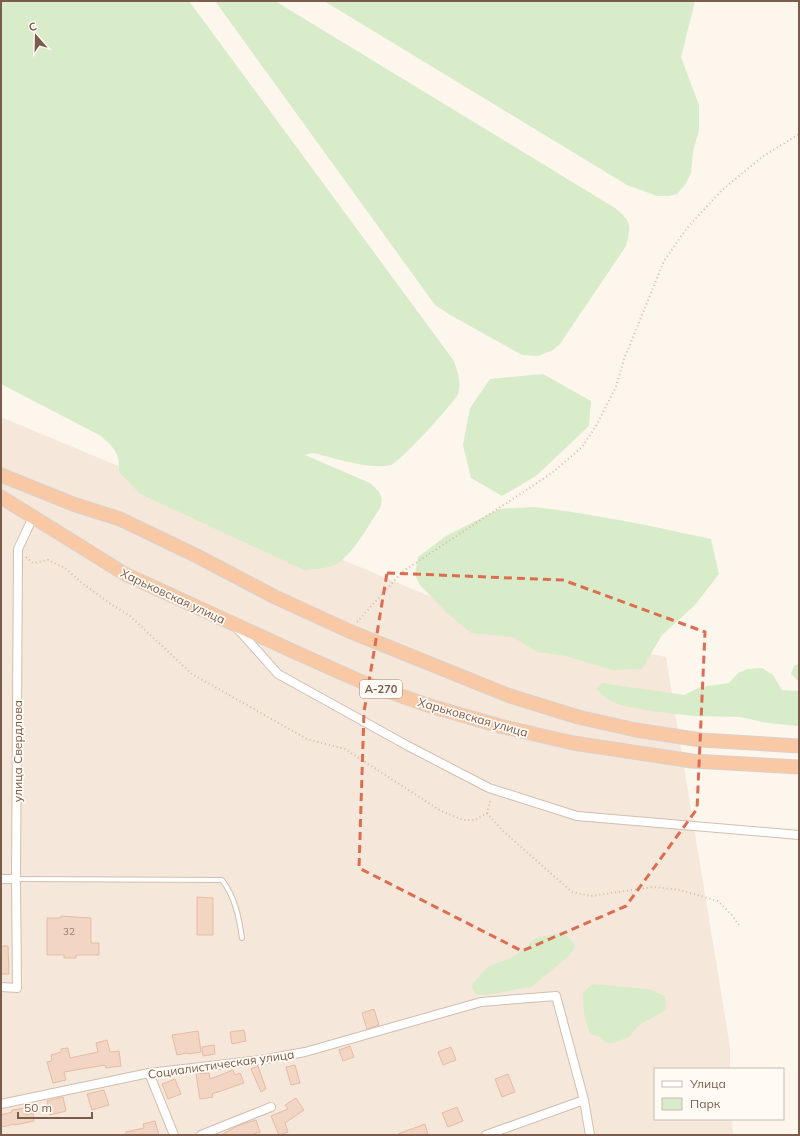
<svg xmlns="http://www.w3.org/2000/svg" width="800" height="1136" font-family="Mulish,sans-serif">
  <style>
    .residential { fill: #f5e8da }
    .green { fill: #d8ecc9 }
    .building { fill: #f3d5c3; stroke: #e6bba3 }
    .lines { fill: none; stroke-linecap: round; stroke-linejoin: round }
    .service-casing { stroke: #d1beb0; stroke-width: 6 }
    .minor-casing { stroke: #d1beb0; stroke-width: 10 }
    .trunk-casing { stroke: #dad1cd; stroke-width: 15 }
    .path { stroke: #d9b8a5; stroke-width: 2; stroke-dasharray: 1 3; stroke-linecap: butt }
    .service { stroke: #fff; stroke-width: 4 }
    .minor { stroke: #fff; stroke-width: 8 }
    .trunk { stroke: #f9c8a4; stroke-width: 13 }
    .marked { fill: none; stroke: #dc6d51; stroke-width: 3; stroke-dasharray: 8 5; stroke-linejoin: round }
    .labels { text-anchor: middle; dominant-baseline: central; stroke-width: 3.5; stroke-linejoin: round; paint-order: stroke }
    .number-label { font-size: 10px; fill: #987a6a }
    .shield { fill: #fffaf3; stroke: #a28b7f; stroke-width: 1 }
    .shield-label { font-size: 11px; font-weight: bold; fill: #7a5c4d }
    .street-label { font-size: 12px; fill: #7a5c4d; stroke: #fffaf3 }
  </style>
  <rect width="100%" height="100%" fill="#fdf6ec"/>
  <path class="residential" d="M 1,417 L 489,621 L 666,657 L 730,1047 L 730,1069 L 655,1069 L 655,1119 L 732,1119 L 733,1135 L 1,1135 Z"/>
  <g class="green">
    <path d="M 1,1 L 189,1 L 454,361 C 457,371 462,383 458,394 C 453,404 400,462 391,465 C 368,470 335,458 313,453 L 305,455 L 370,483 C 380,492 384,496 380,508 C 368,526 353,555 335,565 C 325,569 314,569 304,570 L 140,494 L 119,472 C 120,453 115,449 101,436 L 1,384 Z"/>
    <path d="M 215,1 L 275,1 L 615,208 C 632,222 631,225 626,246 L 560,344 L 553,350 L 538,356 L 522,355 L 452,316 L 435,305 Z"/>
    <path d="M 324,1 L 695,1 L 681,57 L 699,105 L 699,130 L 693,152 L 691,173 L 685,185 L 677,194 L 669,196 L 657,196 L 627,185 Z"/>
    <path d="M 543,374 L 591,401 L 589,426 L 536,476 L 502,496 L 471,478 L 463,445 L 470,408 L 490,379 Z"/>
    <path d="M 534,507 C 594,514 652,526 711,539 L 719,574 L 695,605 L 662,635 L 642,669 L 612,670 L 566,656 L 537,652 L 513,637 L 471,633 L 446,612 L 419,584 L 415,574 L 418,557 L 446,536 L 499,509 Z"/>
    <path d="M 799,664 L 799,682 L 791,674 L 794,666 Z"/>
    <path d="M 762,668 L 773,675 L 782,690 L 799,691 L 799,726 L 768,723 L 740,717 L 693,716 L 651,711 L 620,705 L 607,699 L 596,689 L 602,683 L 684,695 L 700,687 L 729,683 L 738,673 L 747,669 Z"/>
    <path d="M 555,934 L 566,935 L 576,946 L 568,957 L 531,987 L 486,995 L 478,995 L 474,992 L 472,987 L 473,983 L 489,966 L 515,956 L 536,938 Z"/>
    <path d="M 592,984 L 649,989 L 665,996 L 666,1010 L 639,1025 L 629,1037 L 613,1043 L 606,1043 L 600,1037 L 591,1034 C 584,1021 583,1008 583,993 Z"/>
  </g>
  <g class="building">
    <path d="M 197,897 L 213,898 L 213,935 L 197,935 Z"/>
    <path d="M 61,916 L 91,918 L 91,943 L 99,943 L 99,955 L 76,955 L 76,958 L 64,958 L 64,955 L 47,955 L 47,918 L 60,918 Z"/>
    <path d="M 1,946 L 8,946 L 9,974 L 1,974 Z"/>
    <path d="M 374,1009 L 379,1025 L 367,1029 L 362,1013 Z"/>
    <path d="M 244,1030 L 246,1041 L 232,1044 L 230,1032 Z"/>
    <path d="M 198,1031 L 201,1052 L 188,1054 L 187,1053 L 177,1055 L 172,1035 Z"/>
    <path d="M 107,1040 L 110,1052 L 119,1051 L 121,1066 L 106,1068 L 105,1065 L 64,1072 L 66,1080 L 53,1083 L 47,1062 L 52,1061 L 51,1055 L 61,1052 L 61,1049 L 68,1048 L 70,1058 L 98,1052 L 96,1043 Z"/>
    <path d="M 214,1045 L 215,1054 L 203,1056 L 202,1047 Z"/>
    <path d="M 350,1046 L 354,1057 L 343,1061 L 339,1050 Z"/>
    <path d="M 451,1047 L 456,1060 L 443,1065 L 438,1052 Z"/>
    <path d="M 295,1065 L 300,1083 L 291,1085 L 286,1067 Z"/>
    <path d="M 258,1066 L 266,1089 L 261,1092 L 251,1069 Z"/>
    <path d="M 233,1070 L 235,1075 L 240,1073 L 244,1083 L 212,1094 L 213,1097 L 200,1099 L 196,1074 L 209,1073 L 210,1079 Z"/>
    <path d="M 508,1074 L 515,1092 L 502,1097 L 495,1079 Z"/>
    <path d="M 175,1079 L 181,1094 L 168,1099 L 162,1084 Z"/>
    <path d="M 104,1090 L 109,1105 L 92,1110 L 87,1094 Z"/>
    <path d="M 63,1097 L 66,1111 L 50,1115 L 47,1101 Z"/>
    <path d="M 296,1098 L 304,1110 L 285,1123 L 288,1132 L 279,1135 L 271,1116 L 288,1109 L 285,1105 Z"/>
    <path d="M 457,1107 L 463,1121 L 448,1127 L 442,1113 Z"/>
    <path d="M 25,1108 L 26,1115 L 33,1113 L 34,1121 L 15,1125 L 15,1124 L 1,1127 L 1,1115 L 12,1112 L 12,1110 Z"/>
    <path d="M 256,1120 L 260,1132 L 251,1135 L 221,1135 L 237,1126 Z"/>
    <path d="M 155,1121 L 159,1135 L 126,1135 L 126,1132 L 144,1128 L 143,1124 Z"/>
    <path d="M 425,1124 L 428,1135 L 398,1135 L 398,1134 Z"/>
  </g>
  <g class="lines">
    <defs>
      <path id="service" d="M 16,879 L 222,880 C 235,897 239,917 242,938"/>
      <g id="minor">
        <path d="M 237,628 L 278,674 L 408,746 L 489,788 L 577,816 L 799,835"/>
        <path d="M 1,879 L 16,879"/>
        <path d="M 1,987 L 17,988 L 16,879 L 18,549 L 33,517"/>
        <path d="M 149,1073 L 174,1135"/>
        <path d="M 1,1104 L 149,1073 L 261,1060 L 305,1052 L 481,1002 L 556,996 L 584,1100 L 590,1135"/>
        <path d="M 201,1135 L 271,1107"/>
        <path d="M 486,1135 L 584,1100"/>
      </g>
      <g id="trunk">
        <path d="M 1,475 L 73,504 L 120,519 L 197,556 L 275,597 L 349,631 L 510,696 L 578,717 L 636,730 L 701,740 L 799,746"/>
        <path d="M 1,497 L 125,574 L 297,653 L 362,682 L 430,706 L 500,726 L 573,743 L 692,761 L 799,767"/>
      </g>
    </defs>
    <use href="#service" class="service-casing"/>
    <use href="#minor" class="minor-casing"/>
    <use href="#trunk" class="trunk-casing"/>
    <g class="path">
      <path d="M 26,557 L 33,563 L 48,560 L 65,568 L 82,583 L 112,605 L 129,615 L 192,674 L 268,717 L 307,739 L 345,749 L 441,811 L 463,820 L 475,820 L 487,813 L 491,798"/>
      <path d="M 357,622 L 402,572 L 552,473 L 582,447 L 596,426 L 616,387 L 624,359 L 664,261 L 687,228 L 722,190 L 762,157 L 799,134"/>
      <path d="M 487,813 L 504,832 L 572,892 L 591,896 L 653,887 L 680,890 L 718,901 L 731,914 L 739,925"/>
    </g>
    <use href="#service" class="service"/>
    <use href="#minor" class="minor"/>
    <use href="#trunk" class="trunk"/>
  </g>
  <path class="marked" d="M 387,573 L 563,580 L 705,632 L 697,809 L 626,906 L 522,951 L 359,868 L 364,712 Z"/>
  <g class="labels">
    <g class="number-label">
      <text x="69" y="931">32</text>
    </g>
    <rect class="shield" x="360" y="680" width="42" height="18" rx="3"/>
    <g class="shield-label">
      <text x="381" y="689">А-270</text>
    </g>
    <g class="street-label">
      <text transform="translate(173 596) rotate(25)">Харьковская улица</text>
      <text transform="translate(473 717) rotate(16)">Харьковская улица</text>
      <text transform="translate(17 751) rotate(-90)">улица Свердлова</text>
      <text transform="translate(221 1064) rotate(-8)">Социалистическая улица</text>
    </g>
  </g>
  <rect width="800" height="1136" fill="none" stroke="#7a5c4d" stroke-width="4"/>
  <rect x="654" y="1068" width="130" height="52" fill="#fffaf3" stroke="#cabbb1"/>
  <rect x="662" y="1081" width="20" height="6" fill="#ffffff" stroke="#cabbb1"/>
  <text x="690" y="1088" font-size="12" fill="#7a5c4d">Улица</text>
  <rect x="662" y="1098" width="20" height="12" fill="#d8ecc9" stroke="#cabbb1"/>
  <text x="690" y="1108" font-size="12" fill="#7a5c4d">Парк</text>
  <g transform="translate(36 36) rotate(340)" stroke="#fffaf3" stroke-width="3" paint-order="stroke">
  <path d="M0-3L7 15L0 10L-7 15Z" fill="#7a5c4d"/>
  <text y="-6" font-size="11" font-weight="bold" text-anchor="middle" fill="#7a5c4d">С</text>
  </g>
  <path d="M18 1112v6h74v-6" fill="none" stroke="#7a5c4d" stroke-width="2"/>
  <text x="24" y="1112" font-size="12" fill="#7a5c4d" stroke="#fffaf3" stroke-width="3" paint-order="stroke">50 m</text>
</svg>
